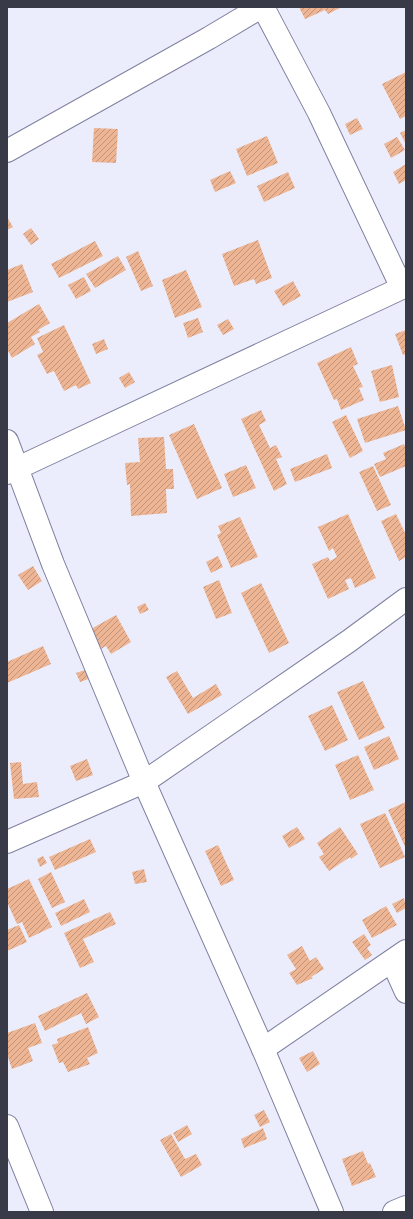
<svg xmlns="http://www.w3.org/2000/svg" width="413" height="1219" font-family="Quicksand,sans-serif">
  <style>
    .building { fill: url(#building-hatch) }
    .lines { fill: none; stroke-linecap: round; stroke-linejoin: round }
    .minor-casing { stroke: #7f81a0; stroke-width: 24 }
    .minor { stroke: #fff; stroke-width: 22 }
  </style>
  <defs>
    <pattern id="building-hatch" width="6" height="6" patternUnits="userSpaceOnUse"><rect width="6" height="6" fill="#edb593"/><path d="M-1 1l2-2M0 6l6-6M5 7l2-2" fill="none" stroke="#c1947a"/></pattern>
  </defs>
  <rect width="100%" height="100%" fill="#ecedfc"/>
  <g class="building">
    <path d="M 299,7 L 342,7 L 328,14 L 325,10 L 305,19 Z"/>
    <path d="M 406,72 L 406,116 L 400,119 L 382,84 Z"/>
    <path d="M 357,118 L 363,129 L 350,135 L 345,124 Z"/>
    <path d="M 94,128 L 118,129 L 116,163 L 92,162 Z"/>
    <path d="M 406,130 L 406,144 L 400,133 Z"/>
    <path d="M 267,136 L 278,163 L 247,176 L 236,149 Z"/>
    <path d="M 397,137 L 405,150 L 391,158 L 384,144 Z"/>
    <path d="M 406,164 L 406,180 L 399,184 L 393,172 Z"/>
    <path d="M 230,171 L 236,183 L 215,192 L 210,180 Z"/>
    <path d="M 288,172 L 295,188 L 264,202 L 257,186 Z"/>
    <path d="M 7,217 L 13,227 L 7,230 Z"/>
    <path d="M 31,228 L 39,239 L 31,245 L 23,234 Z"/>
    <path d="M 258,240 L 272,278 L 256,284 L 254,279 L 234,286 L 222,254 Z"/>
    <path d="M 95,241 L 103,256 L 59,278 L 51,264 Z"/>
    <path d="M 138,251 L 153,286 L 141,291 L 126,257 Z"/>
    <path d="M 118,256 L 126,270 L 95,288 L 86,274 Z"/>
    <path d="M 22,264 L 33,292 L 7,302 L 7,270 Z"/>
    <path d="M 186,270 L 202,307 L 175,318 L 162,280 Z"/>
    <path d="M 84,277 L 91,291 L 76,299 L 68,285 Z"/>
    <path d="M 293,281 L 301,296 L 283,306 L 274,291 Z"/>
    <path d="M 39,304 L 50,323 L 38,330 L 40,332 L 31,337 L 35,344 L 12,358 L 7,349 L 7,323 Z"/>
    <path d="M 198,318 L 203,332 L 188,338 L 183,323 Z"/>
    <path d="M 228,319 L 234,329 L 223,335 L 217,325 Z"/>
    <path d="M 64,325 L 91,383 L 78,389 L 76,385 L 64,391 L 54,371 L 47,374 L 37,355 L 43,352 L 37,338 Z"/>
    <path d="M 406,330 L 406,354 L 403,355 L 395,334 Z"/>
    <path d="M 104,339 L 108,349 L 96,354 L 92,344 Z"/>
    <path d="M 351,347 L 358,364 L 353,366 L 363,387 L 359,388 L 364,400 L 341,410 L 337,399 L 334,400 L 317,363 Z"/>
    <path d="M 392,365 L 399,397 L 380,402 L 371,371 Z"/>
    <path d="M 129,372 L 135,382 L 125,388 L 119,378 Z"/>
    <path d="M 398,406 L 406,430 L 365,443 L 357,419 Z"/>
    <path d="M 261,410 L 266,421 L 259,425 L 270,448 L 276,445 L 282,457 L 276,459 L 287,484 L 274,491 L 241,419 Z"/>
    <path d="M 346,415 L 363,451 L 350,458 L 332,422 Z"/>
    <path d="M 194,424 L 222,488 L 197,499 L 169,435 Z"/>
    <path d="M 164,437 L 166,469 L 173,469 L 174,489 L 166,489 L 167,513 L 131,516 L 130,484 L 127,485 L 125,463 L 140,462 L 138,438 Z"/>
    <path d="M 404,444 L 406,449 L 406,466 L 380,477 L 374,464 L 386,459 L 383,453 Z"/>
    <path d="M 327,454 L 332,468 L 295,482 L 290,469 Z"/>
    <path d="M 246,465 L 256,488 L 233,497 L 224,474 Z"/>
    <path d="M 373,466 L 391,505 L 377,511 L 359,472 Z"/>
    <path d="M 348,514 L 376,578 L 355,588 L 351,578 L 345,580 L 349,589 L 328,599 L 312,564 L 328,557 L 330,561 L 337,557 L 333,548 L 329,551 L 318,527 Z"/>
    <path d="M 396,514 L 406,535 L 406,557 L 399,561 L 381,521 Z"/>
    <path d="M 240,517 L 258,557 L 231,568 L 217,535 L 221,533 L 218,526 Z"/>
    <path d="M 218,556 L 223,567 L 211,573 L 206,562 Z"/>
    <path d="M 33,566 L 42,581 L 28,590 L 18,575 Z"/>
    <path d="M 219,580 L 232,613 L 216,619 L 203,587 Z"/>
    <path d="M 261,583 L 289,643 L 269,653 L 241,593 Z"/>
    <path d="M 145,603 L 149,610 L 140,614 L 137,607 Z"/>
    <path d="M 116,615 L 131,642 L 111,654 L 106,646 L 99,650 L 92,638 L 95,636 L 91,629 Z"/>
    <path d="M 43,646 L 51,664 L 7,683 L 7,662 Z"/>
    <path d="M 88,669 L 91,678 L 80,682 L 76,673 Z"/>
    <path d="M 177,671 L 193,698 L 216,684 L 222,695 L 188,714 L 166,677 Z"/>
    <path d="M 363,681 L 385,728 L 359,740 L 337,692 Z"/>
    <path d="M 332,705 L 348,740 L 325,751 L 308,716 Z"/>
    <path d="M 389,736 L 399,759 L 374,770 L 364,747 Z"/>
    <path d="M 358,755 L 374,790 L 350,800 L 335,765 Z"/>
    <path d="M 87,759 L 93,775 L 76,781 L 70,766 Z"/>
    <path d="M 21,762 L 23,784 L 37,782 L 39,797 L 14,799 L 10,763 Z"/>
    <path d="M 406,802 L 406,849 L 388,810 Z"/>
    <path d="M 385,813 L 405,857 L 380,868 L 360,824 Z"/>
    <path d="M 297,827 L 305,839 L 289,848 L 282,836 Z"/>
    <path d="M 340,827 L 358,854 L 351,859 L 350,857 L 329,871 L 319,857 L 324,854 L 317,843 Z"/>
    <path d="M 90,839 L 96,852 L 55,870 L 49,857 Z"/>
    <path d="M 218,845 L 234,880 L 221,886 L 205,851 Z"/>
    <path d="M 43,856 L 47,863 L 40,867 L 37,859 Z"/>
    <path d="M 144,869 L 147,882 L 135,884 L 132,872 Z"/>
    <path d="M 51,872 L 65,902 L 52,908 L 38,879 Z"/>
    <path d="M 29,879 L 52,927 L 29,938 L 22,922 L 17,924 L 7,902 L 7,889 Z"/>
    <path d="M 404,898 L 406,908 L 397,913 L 392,904 Z"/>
    <path d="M 84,899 L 90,912 L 61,926 L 55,913 Z"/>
    <path d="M 386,906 L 397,925 L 372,938 L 362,920 Z"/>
    <path d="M 110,912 L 116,924 L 83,939 L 94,962 L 80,968 L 64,933 Z"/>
    <path d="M 19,925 L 27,942 L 7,951 L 7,930 Z"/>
    <path d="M 364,934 L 371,945 L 367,948 L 372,955 L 365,960 L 352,942 Z"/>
    <path d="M 302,946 L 310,961 L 316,957 L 324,969 L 311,977 L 313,978 L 297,985 L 289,973 L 296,969 L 287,955 Z"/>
    <path d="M 87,993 L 99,1017 L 86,1024 L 81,1013 L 45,1031 L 38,1016 Z"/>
    <path d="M 35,1023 L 42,1043 L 28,1048 L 33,1061 L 12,1069 L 7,1054 L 7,1033 Z"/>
    <path d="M 88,1027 L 98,1053 L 87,1058 L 90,1064 L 68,1072 L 63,1062 L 59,1063 L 52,1045 L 58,1043 L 57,1039 Z"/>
    <path d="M 313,1051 L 320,1064 L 307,1072 L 299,1058 Z"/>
    <path d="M 264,1110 L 270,1122 L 260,1127 L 254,1115 Z"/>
    <path d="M 187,1125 L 192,1134 L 178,1142 L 173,1133 Z"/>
    <path d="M 263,1128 L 267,1139 L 244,1148 L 241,1139 Z"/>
    <path d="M 171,1134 L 185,1159 L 196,1154 L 202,1165 L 181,1177 L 160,1140 Z"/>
    <path d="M 363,1151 L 368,1164 L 370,1163 L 376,1177 L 352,1186 L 342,1159 Z"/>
  </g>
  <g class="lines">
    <defs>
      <g id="minor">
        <path d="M 263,7 L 319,113 L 402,288"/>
        <path d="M 7,151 L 209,38 L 261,7"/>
        <path d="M 7,441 L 53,564 L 144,782 L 263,1049 L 332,1212"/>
        <path d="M 7,473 L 406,286"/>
        <path d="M 7,842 L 144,782 L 349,641 L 406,599"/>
        <path d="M 392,961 L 406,992"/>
        <path d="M 263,1049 L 406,951"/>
        <path d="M 7,1126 L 42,1212"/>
        <path d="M 394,1212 L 406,1207"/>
      </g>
    </defs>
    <use href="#minor" class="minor-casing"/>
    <use href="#minor" class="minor"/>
  </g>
  <rect width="413" height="1219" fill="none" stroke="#393a47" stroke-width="16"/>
</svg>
